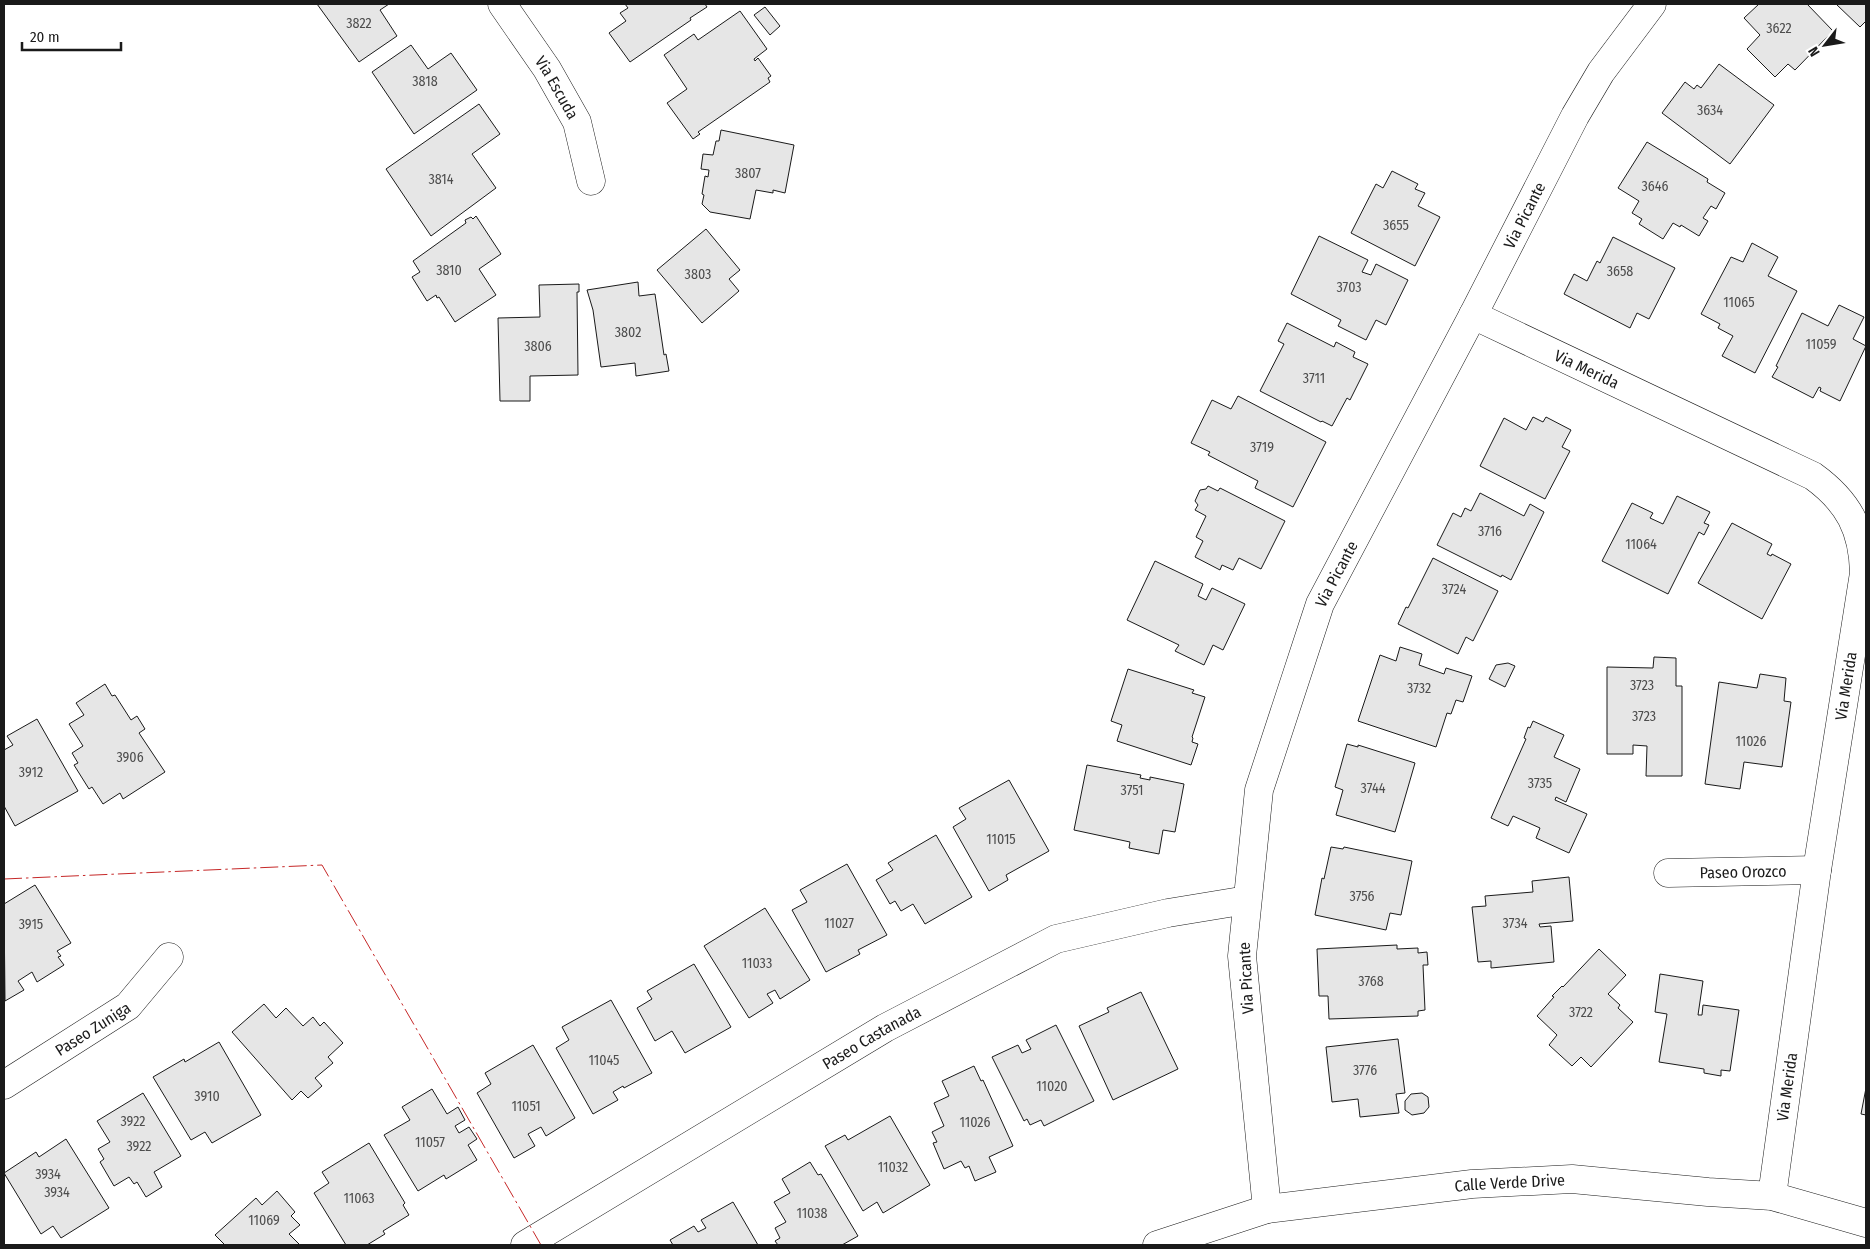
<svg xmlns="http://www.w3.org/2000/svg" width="1870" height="1249" font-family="'Fira Sans Condensed',sans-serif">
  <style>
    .building { fill: #e6e6e6; stroke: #1a1a1a }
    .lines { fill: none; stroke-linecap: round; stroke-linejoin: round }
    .minor-casing { stroke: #1a1a1a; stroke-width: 29 }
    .secondary-casing { stroke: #1a1a1a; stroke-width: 29 }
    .minor { stroke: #fff; stroke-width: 28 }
    .secondary { stroke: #fff; stroke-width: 28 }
    .power { stroke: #c62828; stroke-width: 1; stroke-dasharray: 18 4 2.5 4; stroke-linecap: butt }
    .labels { text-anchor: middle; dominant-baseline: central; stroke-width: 4; stroke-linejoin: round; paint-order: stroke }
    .number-label { font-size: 14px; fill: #4d4d4d }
    .street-label { font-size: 16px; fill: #1a1a1a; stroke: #fff }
  </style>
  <rect width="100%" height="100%" fill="#fff"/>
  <g class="building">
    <path d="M 317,4 L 389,4 L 380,10 L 397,36 L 359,62 Z"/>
    <path d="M 625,4 L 705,4 L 707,7 L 690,18 L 691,20 L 630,62 L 609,33 L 626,21 L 620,13 L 628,8 Z"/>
    <path d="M 1759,4 L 1807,4 L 1833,31 L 1795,70 L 1788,64 L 1775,77 L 1747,49 L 1760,35 L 1744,18 Z"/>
    <path d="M 1836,4 L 1866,4 L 1866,21 L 1860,27 Z"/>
    <path d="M 765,7 L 780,26 L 770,35 L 754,15 Z"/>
    <path d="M 740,11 L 767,49 L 754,59 L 755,61 L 758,58 L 771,76 L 768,78 L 770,82 L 698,132 L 700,134 L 693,139 L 667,103 L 687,89 L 664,55 L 694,34 L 698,40 Z"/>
    <path d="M 411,45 L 428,69 L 451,53 L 477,90 L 414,134 L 372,72 Z"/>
    <path d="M 1719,64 L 1774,105 L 1730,164 L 1662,113 L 1685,82 L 1694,89 L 1697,85 L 1701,88 Z"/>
    <path d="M 479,104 L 500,134 L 472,154 L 496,188 L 431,236 L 386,169 Z"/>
    <path d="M 721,130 L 794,145 L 785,193 L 773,190 L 773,193 L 756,190 L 750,219 L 710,212 L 702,204 L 704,195 L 702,194 L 705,176 L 708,177 L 709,170 L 701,169 L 703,154 L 713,155 L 716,141 L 719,141 Z"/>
    <path d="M 1647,142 L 1708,179 L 1707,182 L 1725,193 L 1716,209 L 1711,206 L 1703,218 L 1708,221 L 1699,236 L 1681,225 L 1680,227 L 1673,223 L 1663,239 L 1639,224 L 1642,219 L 1632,213 L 1639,201 L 1618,188 Z"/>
    <path d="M 1392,171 L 1418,184 L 1415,189 L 1425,193 L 1418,206 L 1440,217 L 1415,266 L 1351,233 L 1376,184 L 1383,188 Z"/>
    <path d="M 476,216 L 501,254 L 479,269 L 496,295 L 455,322 L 439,297 L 437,298 L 436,295 L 427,301 L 412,277 L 420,272 L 413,261 L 466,223 L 465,220 L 471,217 L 473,219 Z"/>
    <path d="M 706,229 L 740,270 L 729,279 L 739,291 L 702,323 L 657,270 Z"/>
    <path d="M 1319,236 L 1368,260 L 1362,272 L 1371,275 L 1376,264 L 1408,280 L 1386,325 L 1376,320 L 1366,340 L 1338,326 L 1341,320 L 1291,294 Z"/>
    <path d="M 1613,237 L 1675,268 L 1649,319 L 1637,313 L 1630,328 L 1564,294 L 1574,274 L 1587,281 L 1597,261 L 1600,263 Z"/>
    <path d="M 1752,243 L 1778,257 L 1768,276 L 1797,291 L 1755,373 L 1722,356 L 1733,336 L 1718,328 L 1720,324 L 1701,314 L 1731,257 L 1743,262 Z"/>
    <path d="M 638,282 L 639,296 L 655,294 L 664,355 L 666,354 L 669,371 L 636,376 L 635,363 L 601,367 L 593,310 L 587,290 Z"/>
    <path d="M 579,284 L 579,292 L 577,292 L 578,375 L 530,376 L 530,401 L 500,401 L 498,318 L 540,317 L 539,285 Z"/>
    <path d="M 1839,305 L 1864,317 L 1853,339 L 1866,346 L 1840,401 L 1820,391 L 1821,388 L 1819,387 L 1813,398 L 1772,377 L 1778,367 L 1776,366 L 1802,313 L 1828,326 Z"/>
    <path d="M 1287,323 L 1334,347 L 1336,342 L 1355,352 L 1353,357 L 1368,364 L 1350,400 L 1347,398 L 1332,426 L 1322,421 L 1321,422 L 1260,391 L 1284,344 L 1278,341 Z"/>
    <path d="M 1238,396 L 1326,442 L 1293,507 L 1255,488 L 1258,481 L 1208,455 L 1210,452 L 1191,443 L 1212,400 L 1231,409 Z"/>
    <path d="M 1533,417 L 1543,422 L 1546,417 L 1571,430 L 1562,447 L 1570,451 L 1545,499 L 1480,466 L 1504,418 L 1526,430 Z"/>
    <path d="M 1208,486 L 1218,491 L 1220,488 L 1285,521 L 1261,569 L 1239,558 L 1233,570 L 1222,565 L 1220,570 L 1195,557 L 1203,541 L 1196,537 L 1206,516 L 1195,510 L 1198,505 L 1195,501 L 1200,490 L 1206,489 Z"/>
    <path d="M 1480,493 L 1524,516 L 1530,504 L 1544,512 L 1511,580 L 1502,575 L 1501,577 L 1437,545 L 1453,513 L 1461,517 L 1465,508 L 1471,511 Z"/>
    <path d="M 1677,496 L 1710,512 L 1704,523 L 1709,525 L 1704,535 L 1699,532 L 1668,594 L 1602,561 L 1632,503 L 1653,513 L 1650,518 L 1663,524 Z"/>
    <path d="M 1732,523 L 1772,544 L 1767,554 L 1771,556 L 1772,554 L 1791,564 L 1762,619 L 1698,583 Z"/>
    <path d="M 1433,558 L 1498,591 L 1473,641 L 1466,637 L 1458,654 L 1398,624 L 1406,607 L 1408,608 Z"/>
    <path d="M 1155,561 L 1203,584 L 1198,596 L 1206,600 L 1212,588 L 1245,604 L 1223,650 L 1213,645 L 1204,665 L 1175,651 L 1179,645 L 1127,620 Z"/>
    <path d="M 1400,647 L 1422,654 L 1419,665 L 1444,674 L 1446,668 L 1472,676 L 1463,702 L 1456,700 L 1451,714 L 1447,713 L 1436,747 L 1358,721 L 1380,655 L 1396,661 Z"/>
    <path d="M 1654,657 L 1676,658 L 1676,686 L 1682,686 L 1682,776 L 1646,776 L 1647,746 L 1633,745 L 1633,754 L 1607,754 L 1607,667 L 1653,668 Z"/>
    <path d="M 1508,663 L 1515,666 L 1505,687 L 1489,679 L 1496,665 Z"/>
    <path d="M 1128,669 L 1194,690 L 1192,693 L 1205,697 L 1192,737 L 1193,738 L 1192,742 L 1198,744 L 1191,765 L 1117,741 L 1122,725 L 1111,721 Z"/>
    <path d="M 1760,674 L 1786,678 L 1784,701 L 1791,702 L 1782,767 L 1744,762 L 1740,789 L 1705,784 L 1719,682 L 1757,688 Z"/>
    <path d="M 105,684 L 112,696 L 115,695 L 131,720 L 137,716 L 145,729 L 139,733 L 165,772 L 123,799 L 120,793 L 103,804 L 92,787 L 89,789 L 74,765 L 78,763 L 72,753 L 83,746 L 69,724 L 84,715 L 76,703 Z"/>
    <path d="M 37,719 L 78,791 L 15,826 L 4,806 L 4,750 L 13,745 L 7,736 Z"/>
    <path d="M 1533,721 L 1564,735 L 1554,757 L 1580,769 L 1566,802 L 1556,797 L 1555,800 L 1587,814 L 1569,853 L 1536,838 L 1540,828 L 1513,816 L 1508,826 L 1491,818 L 1526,739 L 1524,738 L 1528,727 L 1530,728 Z"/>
    <path d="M 1347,744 L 1358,747 L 1358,745 L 1415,763 L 1395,832 L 1336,815 L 1343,790 L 1335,787 Z"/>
    <path d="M 1087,765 L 1141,775 L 1140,778 L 1150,780 L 1150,777 L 1184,784 L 1175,832 L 1163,830 L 1159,854 L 1129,848 L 1130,842 L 1074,830 Z"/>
    <path d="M 1009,780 L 1049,851 L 1006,875 L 1008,880 L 989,891 L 953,827 L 966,819 L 959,808 Z"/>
    <path d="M 936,835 L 972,897 L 925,924 L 913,904 L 901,911 L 895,901 L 890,904 L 876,880 L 893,870 L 888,863 Z"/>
    <path d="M 1331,847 L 1343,849 L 1344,847 L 1412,861 L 1401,915 L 1390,913 L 1386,930 L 1315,915 L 1322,878 L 1324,879 Z"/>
    <path d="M 847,864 L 887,935 L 858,950 L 860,954 L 826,972 L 792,910 L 807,902 L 800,890 Z"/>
    <path d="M 1569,877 L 1573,921 L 1539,924 L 1540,927 L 1551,926 L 1554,962 L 1491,968 L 1491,961 L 1478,962 L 1472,907 L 1486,906 L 1485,896 L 1533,892 L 1532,881 Z"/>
    <path d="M 35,885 L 71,943 L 57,951 L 61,956 L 58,957 L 64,965 L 37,982 L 32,972 L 18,981 L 24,990 L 5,1001 L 4,904 Z"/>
    <path d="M 765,908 L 810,980 L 780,999 L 775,990 L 767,994 L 773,1003 L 749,1018 L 704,946 Z"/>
    <path d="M 1397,945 L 1397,949 L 1418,948 L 1418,953 L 1427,952 L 1428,965 L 1423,965 L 1425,1010 L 1418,1011 L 1418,1016 L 1329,1019 L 1328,996 L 1319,996 L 1317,949 Z"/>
    <path d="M 1599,949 L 1626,975 L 1608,994 L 1620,1005 L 1618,1008 L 1633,1022 L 1591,1067 L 1581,1057 L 1572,1066 L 1549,1045 L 1557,1035 L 1537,1016 L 1554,997 L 1552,996 L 1562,986 L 1563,987 Z"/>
    <path d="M 694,964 L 731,1027 L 685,1053 L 672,1031 L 655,1041 L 637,1008 L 652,999 L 647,991 Z"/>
    <path d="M 1660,974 L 1703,981 L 1698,1015 L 1702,1015 L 1703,1005 L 1739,1010 L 1730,1071 L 1721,1070 L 1721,1076 L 1704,1073 L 1704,1069 L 1659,1062 L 1667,1014 L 1655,1012 Z"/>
    <path d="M 1141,992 L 1178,1069 L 1113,1100 L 1079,1026 L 1109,1012 L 1107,1008 Z"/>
    <path d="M 611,1000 L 652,1073 L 624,1088 L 623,1086 L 613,1092 L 618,1100 L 593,1114 L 556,1048 L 569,1040 L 562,1027 Z"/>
    <path d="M 264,1004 L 276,1018 L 286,1008 L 303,1026 L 313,1017 L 320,1026 L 324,1022 L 343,1043 L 328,1057 L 333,1063 L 315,1078 L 322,1086 L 308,1098 L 301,1091 L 292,1100 L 232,1032 Z"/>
    <path d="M 1056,1025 L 1094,1101 L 1044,1126 L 1041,1120 L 1030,1125 L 1027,1119 L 1024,1121 L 992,1057 L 1018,1045 L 1022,1053 L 1031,1049 L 1026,1040 Z"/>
    <path d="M 1398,1039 L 1405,1093 L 1396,1094 L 1399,1113 L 1360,1117 L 1358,1099 L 1332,1102 L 1326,1047 Z"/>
    <path d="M 219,1042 L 261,1115 L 212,1143 L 205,1132 L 191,1140 L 153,1077 L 184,1059 L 185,1062 Z"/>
    <path d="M 533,1045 L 575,1118 L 546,1136 L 541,1127 L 528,1134 L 535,1146 L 514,1158 L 477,1093 L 491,1084 L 485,1073 Z"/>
    <path d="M 974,1066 L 981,1081 L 983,1080 L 1013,1146 L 989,1157 L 996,1172 L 975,1181 L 969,1166 L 965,1168 L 961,1161 L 944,1169 L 933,1143 L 937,1142 L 932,1132 L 944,1126 L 934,1103 L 949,1096 L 942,1081 Z"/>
    <path d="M 1866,1088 L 1866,1115 L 1861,1114 Z"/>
    <path d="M 432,1089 L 447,1114 L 458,1107 L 465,1120 L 455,1126 L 459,1133 L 469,1127 L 477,1139 L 468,1145 L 477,1160 L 446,1179 L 444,1175 L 418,1191 L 384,1135 L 410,1120 L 402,1107 Z"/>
    <path d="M 143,1093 L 181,1156 L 154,1172 L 162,1187 L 146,1197 L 137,1182 L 134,1184 L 129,1177 L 114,1186 L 100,1162 L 104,1159 L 98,1149 L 110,1142 L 97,1121 Z"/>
    <path d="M 1422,1093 L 1428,1097 L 1429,1107 L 1424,1113 L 1412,1115 L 1405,1110 L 1405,1101 L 1411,1094 Z"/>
    <path d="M 890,1116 L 930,1185 L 883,1213 L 877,1202 L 863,1211 L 825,1146 L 845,1135 L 848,1140 Z"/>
    <path d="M 66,1139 L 109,1208 L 61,1238 L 53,1226 L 41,1234 L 4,1173 L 36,1152 L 39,1157 Z"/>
    <path d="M 369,1143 L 405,1203 L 403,1205 L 409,1215 L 383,1231 L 385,1234 L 367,1245 L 346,1245 L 314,1193 L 329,1183 L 322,1172 Z"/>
    <path d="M 810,1162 L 818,1175 L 821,1174 L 858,1236 L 842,1245 L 778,1245 L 775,1241 L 780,1238 L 775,1228 L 786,1222 L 774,1202 L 790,1193 L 782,1179 Z"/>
    <path d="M 277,1191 L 295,1212 L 291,1216 L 300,1225 L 289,1234 L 300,1245 L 225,1245 L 215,1235 L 256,1198 L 262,1205 Z"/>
    <path d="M 733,1202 L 758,1245 L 673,1245 L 670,1240 L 694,1226 L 698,1232 L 706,1228 L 701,1220 Z"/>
  </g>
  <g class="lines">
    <defs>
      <g id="minor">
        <path id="s1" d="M 502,4 L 547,69 L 577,122 L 591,181"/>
        <path id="s2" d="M 1473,315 L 1813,476 C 1849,502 1863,530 1864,573 L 1817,870 L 1772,1196"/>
        <path id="s3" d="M 1668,873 L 1817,870"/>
        <path id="s4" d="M 4,1085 L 128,1006 L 169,957"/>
        <path id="s5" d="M 1267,1209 L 1242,956 L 1259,790 L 1320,604 L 1473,315 L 1575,116 L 1601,72 L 1652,4"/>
        <path id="s6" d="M 525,1245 L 885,1028 L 1056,939 L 1168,913 L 1247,900"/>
      </g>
      <g id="secondary">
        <path id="s7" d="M 1157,1245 L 1267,1209 L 1472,1184 L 1572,1179 L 1708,1192 L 1772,1196 L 1866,1223"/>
      </g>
    </defs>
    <use href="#minor" class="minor-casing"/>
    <use href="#secondary" class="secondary-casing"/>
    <use href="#minor" class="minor"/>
    <use href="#secondary" class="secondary"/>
    <path class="power" d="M 4,879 L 322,865 L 541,1245"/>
  </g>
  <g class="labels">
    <g class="number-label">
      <text x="359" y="23">3822</text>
      <text x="1779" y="28">3622</text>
      <text x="425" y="81">3818</text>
      <text x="1710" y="110">3634</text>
      <text x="748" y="173">3807</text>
      <text x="441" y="179">3814</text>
      <text x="1655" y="186">3646</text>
      <text x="1396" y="225">3655</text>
      <text x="449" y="270">3810</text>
      <text x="1620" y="271">3658</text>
      <text x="698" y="274">3803</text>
      <text x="1349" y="287">3703</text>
      <text x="1739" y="302">11065</text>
      <text x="628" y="332">3802</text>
      <text x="1821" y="344">11059</text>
      <text x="538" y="346">3806</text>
      <text x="1314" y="378">3711</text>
      <text x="1262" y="447">3719</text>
      <text x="1490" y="531">3716</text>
      <text x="1641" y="544">11064</text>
      <text x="1454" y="589">3724</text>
      <text x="1642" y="685">3723</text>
      <text x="1419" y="688">3732</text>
      <text x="1644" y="716">3723</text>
      <text x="1751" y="741">11026</text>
      <text x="130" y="757">3906</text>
      <text x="31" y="772">3912</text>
      <text x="1540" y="783">3735</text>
      <text x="1373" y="788">3744</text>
      <text x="1132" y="790">3751</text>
      <text x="1001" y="839">11015</text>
      <text x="1362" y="896">3756</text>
      <text x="839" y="923">11027</text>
      <text x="1515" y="923">3734</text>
      <text x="31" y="924">3915</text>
      <text x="757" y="963">11033</text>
      <text x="1371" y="981">3768</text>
      <text x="1581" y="1012">3722</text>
      <text x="604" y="1060">11045</text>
      <text x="1365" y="1070">3776</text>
      <text x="1052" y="1086">11020</text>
      <text x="207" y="1096">3910</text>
      <text x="526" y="1106">11051</text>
      <text x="133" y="1121">3922</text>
      <text x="975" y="1122">11026</text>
      <text x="430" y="1142">11057</text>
      <text x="139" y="1146">3922</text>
      <text x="893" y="1167">11032</text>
      <text x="48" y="1174">3934</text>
      <text x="57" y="1192">3934</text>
      <text x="359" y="1198">11063</text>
      <text x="812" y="1213">11038</text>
      <text x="264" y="1220">11069</text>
    </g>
    <g class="street-label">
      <text stroke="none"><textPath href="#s1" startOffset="100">Via Escuda</textPath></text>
      <text stroke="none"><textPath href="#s5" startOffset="1056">Via Picante</textPath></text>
      <text stroke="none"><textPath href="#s2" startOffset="126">Via Merida</textPath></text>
      <text stroke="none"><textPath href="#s5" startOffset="651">Via Picante</textPath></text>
      <text transform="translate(1846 686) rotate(-81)">Via Merida</text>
      <text stroke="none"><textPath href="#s3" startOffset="75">Paseo Orozco</textPath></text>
      <text transform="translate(1246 978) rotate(-93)">Via Picante</text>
      <text stroke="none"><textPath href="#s4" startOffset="105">Paseo Zuniga</textPath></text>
      <text stroke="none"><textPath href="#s6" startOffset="404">Paseo Castanada</textPath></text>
      <text transform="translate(1787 1087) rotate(-82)">Via Merida</text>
      <text stroke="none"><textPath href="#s7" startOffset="360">Calle Verde Drive</textPath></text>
    </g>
  </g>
  <rect width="1870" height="1249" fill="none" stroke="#1a1a1a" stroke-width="10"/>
  <g transform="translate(1825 45) rotate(239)" stroke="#ffffff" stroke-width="4" paint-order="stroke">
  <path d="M0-4L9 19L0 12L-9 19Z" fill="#1a1a1a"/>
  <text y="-8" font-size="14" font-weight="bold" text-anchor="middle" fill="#1a1a1a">N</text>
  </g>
  <path d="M22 42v8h99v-8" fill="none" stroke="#1a1a1a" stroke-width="2.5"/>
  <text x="30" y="42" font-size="15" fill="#1a1a1a" stroke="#ffffff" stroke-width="4" paint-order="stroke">20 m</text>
</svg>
